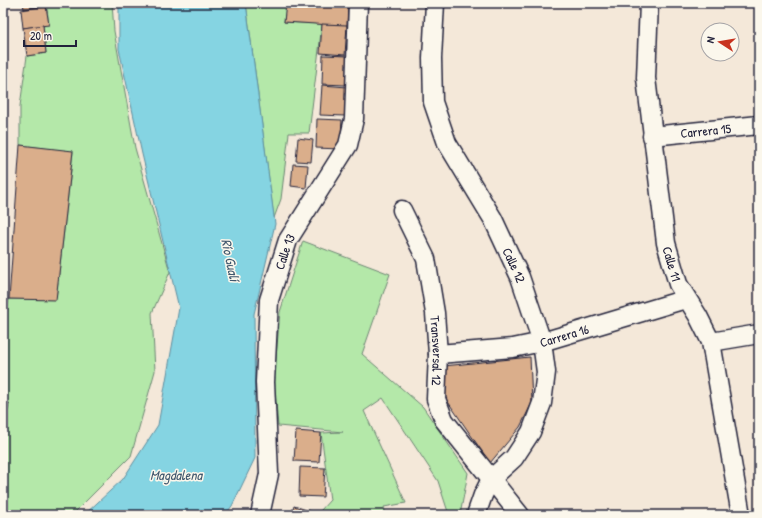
<svg xmlns="http://www.w3.org/2000/svg" width="762" height="518" font-family="'Patrick Hand',sans-serif">
  <style>
    .green { fill: #b4e8a9; stroke: #6b8572 }
    .water { fill: #85d4e2; stroke: #5d8d9f }
    .building { fill: #daae8b; stroke: #22223b }
    .lines { fill: none; stroke-linecap: round; stroke-linejoin: round }
    .minor-casing { stroke: #22223b; stroke-width: 21 }
    .minor { stroke: #fbf7ec; stroke-width: 18 }
    .labels { text-anchor: middle; dominant-baseline: central; stroke-width: 3; stroke-linejoin: round; paint-order: stroke }
    .street-label { font-size: 13px; fill: #22223b; stroke: #fbf7ec }
    .water-label { font-size: 14px; font-style: italic; fill: #40576d; stroke: #fbf7ec }
  </style>
  <rect width="100%" height="100%" fill="#f4e8d9"/>
  <filter id="ink" filterUnits="userSpaceOnUse"><feTurbulence type="fractalNoise" baseFrequency=".025" numOctaves="2"/><feDisplacementMap in="SourceGraphic" scale="8" xChannelSelector="R" yChannelSelector="G"/><feConvolveMatrix kernelMatrix="1 2 1 2 8 2 1 2 1" color-interpolation-filters="sRGB"/></filter>
  <g filter="url(#ink)">
    <g class="green">
      <path d="M 46,3 L 112,3 L 114,31 L 135,148 L 170,272 L 152,313 L 155,371 L 131,456 L 72,515 L 3,515 L 3,437 L 9,403 L 3,401 L 3,330 L 9,299 L 56,299 L 73,152 L 20,145 L 20,106 L 27,56 L 46,53 L 43,25 L 49,24 Z"/>
      <path d="M 246,3 L 286,3 L 284,22 L 322,24 L 309,133 L 289,133 L 281,199 L 274,218 Z"/>
      <path d="M 303,241 L 390,274 L 362,354 L 423,407 L 468,473 L 460,515 L 449,515 L 438,481 L 383,398 L 364,411 L 406,503 L 384,507 L 386,515 L 319,515 L 321,510 L 330,500 L 321,433 L 343,432 L 278,426 L 274,380 L 280,312 Z"/>
    </g>
    <path class="water" d="M 119,3 L 246,3 L 275,224 L 254,314 L 255,458 L 232,506 L 225,515 L 84,515 L 123,479 L 158,425 L 179,308 L 142,154 L 119,49 Z"/>
    <g class="building">
      <path d="M 23,3 L 46,3 L 46,6 L 24,9 Z"/>
      <path d="M 286,3 L 348,3 L 347,26 L 284,22 Z"/>
      <path d="M 46,6 L 49,25 L 23,28 L 21,10 Z"/>
      <path d="M 322,24 L 347,25 L 345,55 L 320,53 Z"/>
      <path d="M 43,25 L 46,53 L 27,56 L 23,28 Z"/>
      <path d="M 323,55 L 348,56 L 346,85 L 322,84 Z"/>
      <path d="M 322,85 L 347,87 L 345,116 L 320,115 Z"/>
      <path d="M 317,119 L 342,120 L 340,149 L 316,148 Z"/>
      <path d="M 298,138 L 313,140 L 311,162 L 296,161 Z"/>
      <path d="M 20,145 L 73,151 L 56,300 L 9,299 Z"/>
      <path d="M 293,164 L 308,165 L 306,188 L 291,186 Z"/>
      <path d="M 530,357 L 532,403 L 520,427 L 490,463 L 444,396 L 444,366 Z"/>
      <path d="M 3,401 L 9,403 L 3,437 Z"/>
      <path d="M 296,431 L 321,433 L 319,462 L 294,461 Z"/>
      <path d="M 300,467 L 325,468 L 323,497 L 299,496 Z"/>
      <path d="M 294,506 L 313,512 L 312,515 L 291,515 Z"/>
    </g>
    <g class="lines">
      <defs>
        <g id="minor">
          <path id="s1" d="M 435,3 L 432,58 L 433,102 L 447,143 L 493,219 L 520,277 L 542,342 L 546,372 L 542,403 L 531,432 L 514,458 L 491,479 L 483,495 L 476,515"/>
          <path id="s2" d="M 649,3 L 646,78 L 666,243 L 678,284 L 698,316 L 711,342 L 741,515"/>
          <path id="s3" d="M 652,136 L 759,125"/>
          <path id="s4" d="M 402,210 L 426,259 L 435,313 L 438,354 L 436,399 L 444,420 L 520,515"/>
          <path d="M 711,342 L 759,334"/>
          <path id="s5" d="M 438,354 L 513,348 L 542,342 L 686,299"/>
          <path id="s6" d="M 260,515 L 269,474 L 265,382 L 269,300 L 288,240 L 348,145 L 354,119 L 358,3"/>
        </g>
      </defs>
      <use href="#minor" class="minor-casing"/>
      <use href="#minor" class="minor"/>
    </g>
  </g>
  <g class="labels">
    <g class="street-label">
      <text stroke="none"><textPath href="#s3" startOffset="54">Carrera 15</textPath></text>
      <text stroke="none"><textPath href="#s6" startOffset="267">Calle 13</textPath></text>
      <text stroke="none"><textPath href="#s2" startOffset="263">Calle 11</textPath></text>
      <text stroke="none"><textPath href="#s1" startOffset="282">Calle 12</textPath></text>
      <text stroke="none"><textPath href="#s5" startOffset="128">Carrera 16</textPath></text>
      <text stroke="none"><textPath href="#s4" startOffset="147">Transversal 12</textPath></text>
    </g>
    <g class="water-label">
      <text transform="translate(231 260) rotate(78)">Río Gualí</text>
      <text x="176" y="474">Magdalena</text>
    </g>
  </g>
  <rect width="762" height="518" fill="none" stroke="#fbf7ec" stroke-width="16"/>
  <rect x="8" y="8" width="746" height="502" fill="none" stroke="#22223b" stroke-width="1.5" filter="url(#ink)"/>
  <g transform="translate(720 42) rotate(282)"><circle r="19" fill="#fbf7ec" stroke="#a4a2a5"/>
  <path d="M0-3L7 15L0 10L-7 15Z" fill="#c8321e"/>
  <text y="-6" font-size="11" font-weight="bold" text-anchor="middle" fill="#22223b">N</text>
  </g>
  <path d="M24 40v6h52v-6" fill="none" stroke="#22223b" stroke-width="2"/>
  <text x="30" y="40" font-size="12" fill="#22223b" stroke="#fbf7ec" stroke-width="3" paint-order="stroke">20 m</text>
</svg>
